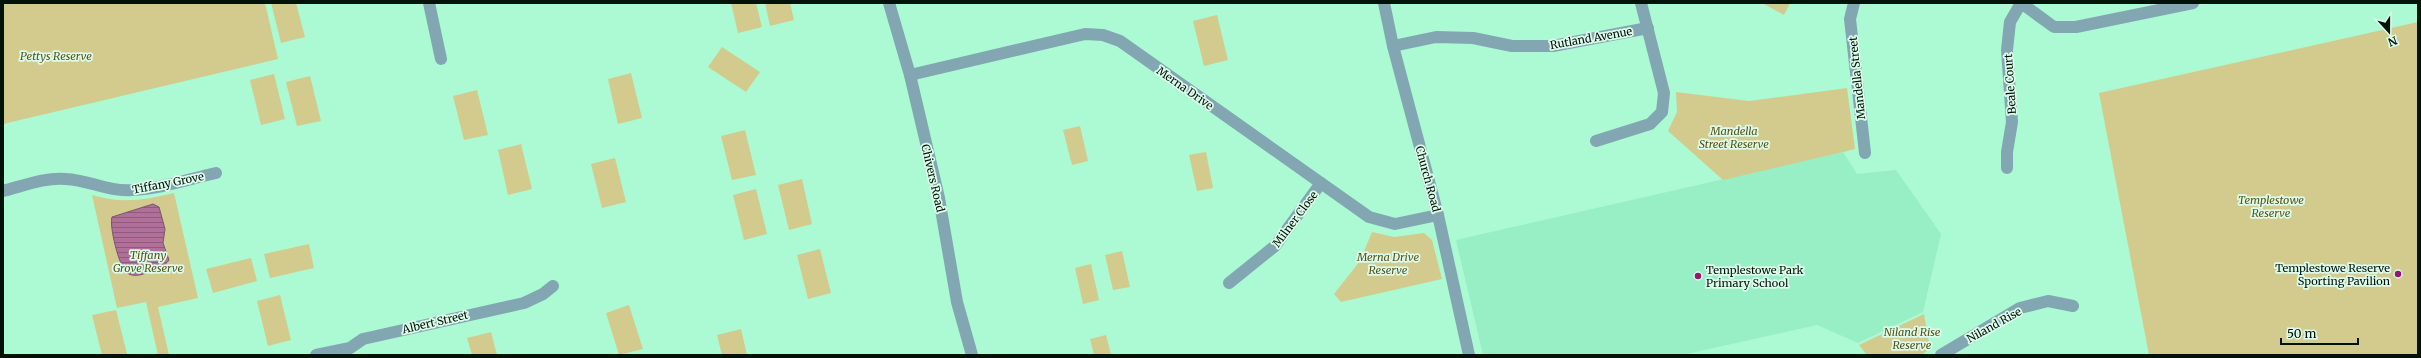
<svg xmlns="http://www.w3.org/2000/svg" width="2421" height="358" font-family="Merriweather,serif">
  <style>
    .built { fill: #98efc5 }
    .green { fill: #d2cb8d }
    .water { fill: url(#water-rules); stroke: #7c546e }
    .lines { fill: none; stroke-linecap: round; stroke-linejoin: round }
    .minor { stroke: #83a6b3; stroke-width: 12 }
    .poi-dot { fill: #941772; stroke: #ddfbeb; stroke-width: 1.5 }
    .labels { text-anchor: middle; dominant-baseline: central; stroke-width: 3.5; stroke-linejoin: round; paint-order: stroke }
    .street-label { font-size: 11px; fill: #001309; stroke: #ddfbeb }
    .park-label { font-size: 11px; font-style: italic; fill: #585117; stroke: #ddfbeb }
    .poi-label { font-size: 11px; fill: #001309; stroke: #ddfbeb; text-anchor: end }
  </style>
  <defs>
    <pattern id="water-rules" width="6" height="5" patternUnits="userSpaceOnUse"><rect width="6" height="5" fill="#b17099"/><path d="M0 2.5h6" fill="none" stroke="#8e5b7b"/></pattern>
  </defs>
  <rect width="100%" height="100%" fill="#abfad3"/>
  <path class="built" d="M 1843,152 L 1857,174 L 1896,170 L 1941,234 L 1923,312 L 1858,343 L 1817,325 L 1682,355 L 1483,355 L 1456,240 Z"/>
  <g class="green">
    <path d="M 3,3 L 265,3 L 278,59 L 3,124 Z"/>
    <path d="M 271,3 L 296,3 L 305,37 L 281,43 Z"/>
    <path d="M 731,3 L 756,3 L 762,27 L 738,33 Z"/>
    <path d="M 765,3 L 790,3 L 794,20 L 770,26 Z"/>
    <path d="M 1762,3 L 1790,3 L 1784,15 Z"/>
    <path d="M 1217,15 L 1228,60 L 1204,66 L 1193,21 Z"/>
    <path d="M 2418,22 L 2418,355 L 2149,355 L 2099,93 Z"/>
    <path d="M 722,47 L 760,72 L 746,92 L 708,67 Z"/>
    <path d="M 631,73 L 642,118 L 618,124 L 608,79 Z"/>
    <path d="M 274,74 L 285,119 L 261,125 L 250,80 Z"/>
    <path d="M 310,76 L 321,121 L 297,126 L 286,82 Z"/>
    <path d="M 1847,88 L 1855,149 L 1843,152 L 1723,180 L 1668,131 L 1677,112 L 1676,92 L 1749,101 Z"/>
    <path d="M 477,90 L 488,135 L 464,140 L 453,96 Z"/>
    <path d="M 1080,126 L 1088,161 L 1072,165 L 1063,130 Z"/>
    <path d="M 745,130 L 756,175 L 732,180 L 721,136 Z"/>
    <path d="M 521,144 L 532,189 L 508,195 L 498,150 Z"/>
    <path d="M 1206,152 L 1213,188 L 1197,191 L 1189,155 Z"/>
    <path d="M 615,158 L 626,202 L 602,208 L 591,164 Z"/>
    <path d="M 802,179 L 812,224 L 789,230 L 778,185 Z"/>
    <path d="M 756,189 L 767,234 L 744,240 L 733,195 Z"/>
    <path d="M 174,193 L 198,298 L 158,307 L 169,355 L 158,355 L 146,302 L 117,308 L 92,195 C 121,204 145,200 174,193 Z"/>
    <path d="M 1372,232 L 1394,237 L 1424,233 L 1432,240 L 1442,279 L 1341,302 L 1334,294 L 1360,261 Z"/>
    <path d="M 309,244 L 314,268 L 270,278 L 264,254 Z"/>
    <path d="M 820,249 L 831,293 L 808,299 L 797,255 Z"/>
    <path d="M 1122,251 L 1130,287 L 1113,290 L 1105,255 Z"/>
    <path d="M 251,258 L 257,281 L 213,293 L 206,269 Z"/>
    <path d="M 1091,264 L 1099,300 L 1083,304 L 1075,268 Z"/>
    <path d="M 280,295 L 291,340 L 268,346 L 257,301 Z"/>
    <path d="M 629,305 L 643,349 L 619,355 L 606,313 Z"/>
    <path d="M 116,310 L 127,354 L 102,355 L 92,315 Z"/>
    <path d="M 1924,314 L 1930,349 L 1921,355 L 1867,355 L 1859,345 Z"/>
    <path d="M 741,329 L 747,355 L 722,355 L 717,335 Z"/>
    <path d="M 491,332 L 497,355 L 472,355 L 467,338 Z"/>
    <path d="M 1106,335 L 1111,355 L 1094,355 L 1090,339 Z"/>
  </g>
  <path class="water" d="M 153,204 L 159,207 L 165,229 L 163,243 L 169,260 C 165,266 158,269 151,271 C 144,274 135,278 127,273 C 119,267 109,226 112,217 Z"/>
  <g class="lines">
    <g class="minor">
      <path d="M 429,3 L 441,59"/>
      <path d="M 889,3 L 910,75 L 939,198 L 957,302 L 972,355"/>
      <path d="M 1384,3 L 1393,46 L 1438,215 L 1469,355"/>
      <path d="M 1854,3 L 1850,19 L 1865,153"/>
      <path d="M 2021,3 L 2054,27 L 2076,27 L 2193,3"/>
      <path d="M 1393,46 L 1436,37 L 1473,38 L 1512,46 L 1553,46 L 1648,28"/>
      <path d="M 910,75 L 1085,34 L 1103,35 L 1120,41 L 1369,217 L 1395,224 L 1438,215"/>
      <path d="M 1596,141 L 1650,124 L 1662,112 L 1664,93 L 1641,3"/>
      <path d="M 2007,168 L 2007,152 L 2012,122 L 2007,50 L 2010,22 L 2021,3"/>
      <path d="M 3,191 C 23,186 45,177 66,179 C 89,180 108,192 132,190 C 160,189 189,179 216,173"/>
      <path d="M 1229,283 L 1275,246 L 1321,183"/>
      <path d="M 316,355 L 350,348 L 363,339 L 524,303 L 543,294 L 553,286"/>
      <path d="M 1941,355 L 2020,308 L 2048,301 L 2073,306"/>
    </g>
  </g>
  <g class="poi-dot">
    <circle cx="2398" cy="274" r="4"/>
    <circle cx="1698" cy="276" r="4"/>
  </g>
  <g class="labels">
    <g class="street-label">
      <text transform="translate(1591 38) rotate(-10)">Rutland Avenue</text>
      <text transform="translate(1857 78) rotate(-96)">Mandella Street</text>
      <text transform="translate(2010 84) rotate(-94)">Beale Court</text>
      <text transform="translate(1185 88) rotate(35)">Merna Drive</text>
      <text transform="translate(933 178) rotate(77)">Chivers Road</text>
      <text transform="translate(1428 179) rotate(75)">Church Road</text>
      <text transform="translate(168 183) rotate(-11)">Tiffany Grove</text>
      <text transform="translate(1295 219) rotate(-53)">Milner Close</text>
      <text transform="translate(435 322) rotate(-13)">Albert Street</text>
      <text transform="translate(1994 325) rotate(-29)">Niland Rise</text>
    </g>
    <g class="park-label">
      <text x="56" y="56">Pettys Reserve</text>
      <text x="1734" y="131">Mandella<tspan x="1734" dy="13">Street Reserve</tspan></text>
      <text x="2271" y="200">Templestowe<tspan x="2271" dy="13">Reserve</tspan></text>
      <text x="148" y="255">Tiffany<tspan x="148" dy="13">Grove Reserve</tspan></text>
      <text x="1388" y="257">Merna Drive<tspan x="1388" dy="13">Reserve</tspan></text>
      <text x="1912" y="332">Niland Rise<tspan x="1912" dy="13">Reserve</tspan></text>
    </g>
    <g class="poi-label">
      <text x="2390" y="268">Templestowe Reserve<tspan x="2390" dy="13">Sporting Pavilion</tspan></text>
      <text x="1706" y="270" text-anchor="start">Templestowe Park<tspan x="1706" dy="13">Primary School</tspan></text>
    </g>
  </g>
  <rect width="2421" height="358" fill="none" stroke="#001309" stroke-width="8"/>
  <g transform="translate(2389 32) rotate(159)" stroke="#ddfbeb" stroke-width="3" paint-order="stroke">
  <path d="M0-3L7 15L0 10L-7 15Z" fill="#001309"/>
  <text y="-6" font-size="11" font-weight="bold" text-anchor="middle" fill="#001309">N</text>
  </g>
  <path d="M2281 338v6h77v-6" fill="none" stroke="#001309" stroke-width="2"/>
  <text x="2287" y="338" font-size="12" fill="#001309" stroke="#ddfbeb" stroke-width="3" paint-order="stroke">50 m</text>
</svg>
